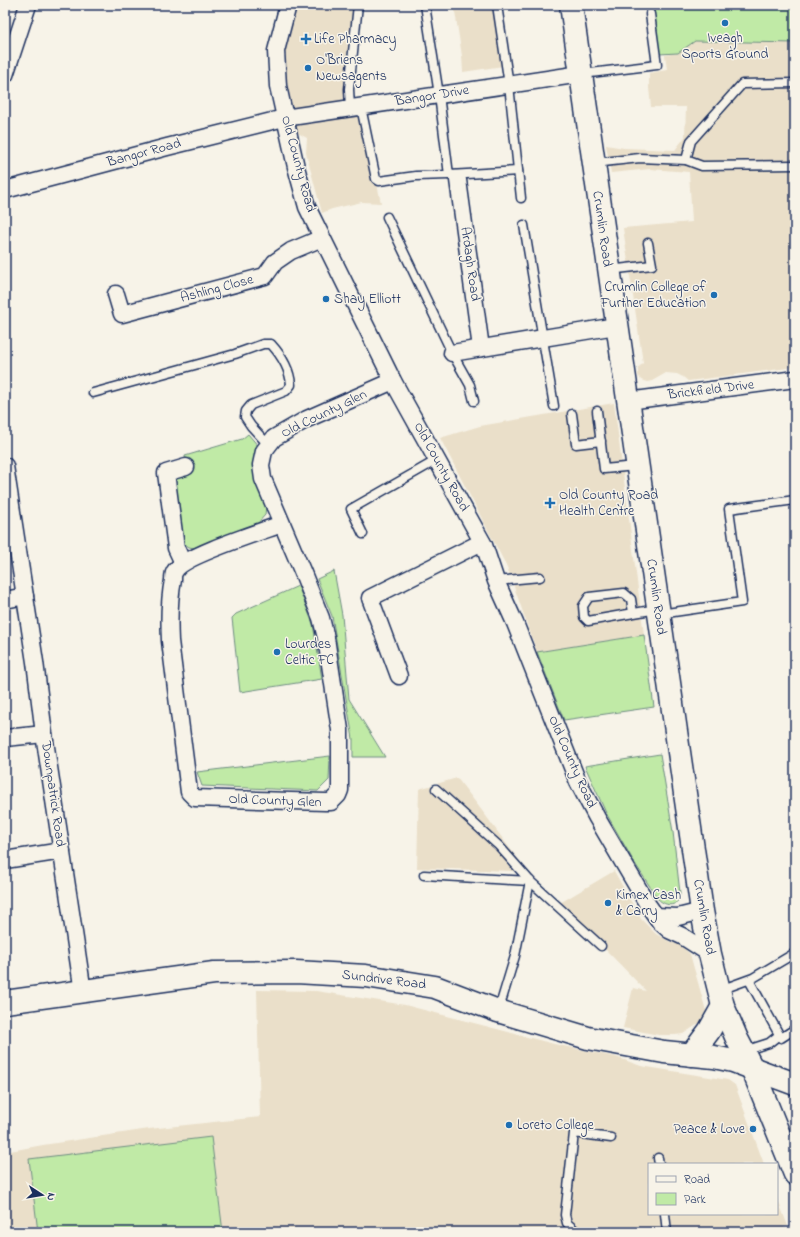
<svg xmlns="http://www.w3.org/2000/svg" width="800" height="1237" font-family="'Indie Flower',sans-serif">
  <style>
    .built { fill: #eadfc9 }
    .green { fill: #c0eaa6; stroke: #6e8c82 }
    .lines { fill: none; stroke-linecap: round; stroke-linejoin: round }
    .lane-casing { stroke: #1b2f5e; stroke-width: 11 }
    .street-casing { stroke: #1b2f5e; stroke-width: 19 }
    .secondary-casing { stroke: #1b2f5e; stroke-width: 25 }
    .lane { stroke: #f7f3e8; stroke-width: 8 }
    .street { stroke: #f7f3e8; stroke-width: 16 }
    .secondary { stroke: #f7f3e8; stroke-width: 22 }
    .poi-dot { fill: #1f6fb2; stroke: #f7f3e8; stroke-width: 1.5 }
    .labels { text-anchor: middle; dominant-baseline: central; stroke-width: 3; stroke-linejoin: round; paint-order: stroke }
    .poi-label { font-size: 14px; fill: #1b2f5e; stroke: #f7f3e8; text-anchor: start }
    .street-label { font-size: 14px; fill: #1b2f5e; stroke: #f7f3e8 }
  </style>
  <rect width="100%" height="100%" fill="#f7f3e8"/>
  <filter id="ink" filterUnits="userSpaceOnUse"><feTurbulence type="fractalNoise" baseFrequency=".025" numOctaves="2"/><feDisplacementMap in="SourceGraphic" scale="8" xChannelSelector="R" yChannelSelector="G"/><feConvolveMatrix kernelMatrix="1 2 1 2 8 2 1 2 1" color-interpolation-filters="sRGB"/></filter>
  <g filter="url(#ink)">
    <g class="built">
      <path d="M 295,5 L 361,5 L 352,89 L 373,183 L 377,184 L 381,203 L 362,202 L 332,209 L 322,213 L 306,153 L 307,138 L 294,131 L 281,57 Z"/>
      <path d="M 454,5 L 493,5 L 503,66 L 463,72 L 462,56 Z"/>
      <path d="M 695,41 L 795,43 L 795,367 L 688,381 L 683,377 L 677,374 L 666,373 L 652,381 L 647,382 L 641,380 L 638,375 L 638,368 L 643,363 L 623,228 L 692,222 L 689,172 L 650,169 L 611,173 L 606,145 L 624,148 L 675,150 L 685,137 L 686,107 L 651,107 L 649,88 L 649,73 L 667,70 L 665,55 L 678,53 Z"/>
      <path d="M 614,403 L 644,635 L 537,652 L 507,567 L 440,438 L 480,426 Z"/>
      <path d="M 457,778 L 486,816 L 525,869 L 514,871 L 417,868 L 419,789 Z"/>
      <path d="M 614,871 L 641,919 L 656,934 L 672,943 L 679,944 L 690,954 L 706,1011 L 701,1022 L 683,1034 L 675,1035 L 659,1035 L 623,1028 L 633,988 L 646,991 L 560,903 Z"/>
      <path d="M 257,990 L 316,991 L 405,1005 L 554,1044 L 616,1057 L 641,1066 L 728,1080 L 735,1085 L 764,1164 L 649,1164 L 649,1214 L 777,1214 L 777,1198 L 788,1226 L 784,1227 L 785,1232 L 5,1232 L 5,1152 L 43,1145 L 149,1129 L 260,1117 Z"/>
    </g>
    <g class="green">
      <path d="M 653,5 L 795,5 L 795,43 L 695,41 L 678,53 L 659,54 Z"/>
      <path d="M 248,434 L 259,447 L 266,505 L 265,515 L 258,523 L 194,548 L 189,547 L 182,542 L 174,480 L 178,474 L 187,472 L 185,456 L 242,439 Z"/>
      <path d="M 334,571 L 342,615 L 349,699 L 385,757 L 353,757 L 353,739 L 332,616 L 317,579 Z"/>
      <path d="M 298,586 L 313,624 L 322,679 L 240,692 L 232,618 L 236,614 Z"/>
      <path d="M 644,635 L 654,707 L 564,720 L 537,652 Z"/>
      <path d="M 660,754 L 673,832 L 680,893 C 679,908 666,907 658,899 L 634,862 L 606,813 L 585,766 Z"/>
      <path d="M 330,756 L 329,780 L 318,791 L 202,786 L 197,772 Z"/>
      <path d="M 211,1137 L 223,1232 L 38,1232 L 29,1159 Z"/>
    </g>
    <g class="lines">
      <defs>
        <g id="lane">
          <path d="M 425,5 L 439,95 L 449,175 L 518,171"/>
          <path d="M 497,5 L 509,85 L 521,198"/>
          <path d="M 582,74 L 657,65 L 650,14"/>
          <path d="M 361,107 L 376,179 L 379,181 L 416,176 L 449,175"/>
          <path d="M 350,108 L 349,89 L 358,5"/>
          <path d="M 686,160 L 691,141 L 742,84 L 795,83"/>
          <path d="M 594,163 L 640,158 L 686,160 L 702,166 L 795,165"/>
          <path d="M 387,217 L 452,353 L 470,385 L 474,401"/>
          <path d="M 524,225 L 554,406"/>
          <path d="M 609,270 L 652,265 L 648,243"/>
          <path d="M 93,393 L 235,354 L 263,344 L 271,344 C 281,355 290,370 291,385 L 286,391 L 251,405 L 246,411 L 245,417 L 251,426 L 263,439 L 270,443"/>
          <path d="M 597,411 L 604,469 L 636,466"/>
          <path d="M 572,414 L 576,444 L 601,441"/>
          <path d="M 363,534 L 351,509 L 437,460"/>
          <path d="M 496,581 L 540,577"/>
          <path d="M 633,613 L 631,599 L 624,593 L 589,597 L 583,606 L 584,617 L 588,621 L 657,609"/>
          <path d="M 660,614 L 742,602 L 729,509 L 795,500"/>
          <path d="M 436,789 L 499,846 L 530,881 L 601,946"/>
          <path d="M 424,875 L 530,881 L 515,956 L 499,1009"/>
          <path d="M 749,980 L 781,1038 L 795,1029"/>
          <path d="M 720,990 L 753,978 L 795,953"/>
          <path d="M 744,1051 L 769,1043 L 779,1035"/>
          <path d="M 658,1158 L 659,1164"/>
          <path d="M 665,1214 L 667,1232"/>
          <path d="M 577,1232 L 567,1223 L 565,1215 L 574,1133 L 611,1138"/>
        </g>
        <g id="street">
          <path d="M 288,5 L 276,51 L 278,86 L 296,167 L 307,207 L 393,381 L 484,545 L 496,581 L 515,623 L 578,782 L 597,818 L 648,905 L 660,922 L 669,930 L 682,936 L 710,954"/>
          <path d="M 5,75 L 28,5"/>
          <path d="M 458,180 L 481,348"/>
          <path d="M 5,190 L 167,147 L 284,118 L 581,74"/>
          <path d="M 116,294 L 122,314 L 265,276 L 275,262 L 291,251 L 322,238"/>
          <path d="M 452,353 L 616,326"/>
          <path d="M 628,401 L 795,379"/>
          <path d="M 5,466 L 35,662 L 44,734 L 83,992"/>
          <path d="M 282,524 C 263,531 183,556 175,571 C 173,573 173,577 173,580 C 169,600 169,621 170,641 L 189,792 L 195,798 L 325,802 L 331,802 L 338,795 L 340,790 L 340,730 L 326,638 L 321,618 L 303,573 L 263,479 L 261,465 L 264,451 L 274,438 L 307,419 L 393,381"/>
          <path d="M 183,563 L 176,548 L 166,473 L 186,467"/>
          <path d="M 5,600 L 25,596"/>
          <path d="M 399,676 L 370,598 L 482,542"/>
          <path d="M 5,738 L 44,734"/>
          <path d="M 5,860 L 62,851"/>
          <path d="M 656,916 L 678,917 L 702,911"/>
        </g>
        <g id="secondary">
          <path d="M 571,5 L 702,911 L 710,954 L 723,1006 L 737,1039 L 752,1068 L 795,1174"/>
          <path d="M 5,1002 L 214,973 L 296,972 L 366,976 L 435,987 L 498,1011 L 588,1038 L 664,1052 L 714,1057 L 733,1061 L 795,1084"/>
          <path d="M 691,1055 L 709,1031 L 723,1006"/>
        </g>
      </defs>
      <use href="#lane" class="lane-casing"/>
      <use href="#street" class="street-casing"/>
      <use href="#secondary" class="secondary-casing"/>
      <use href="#lane" class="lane"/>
      <use href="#street" class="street"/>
      <use href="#secondary" class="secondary"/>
    </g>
  </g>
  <g class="poi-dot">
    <circle cx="725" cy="23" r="4"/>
    <path d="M304 33h4v4h4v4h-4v4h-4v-4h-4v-4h4z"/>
    <circle cx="308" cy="68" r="4"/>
    <circle cx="714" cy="295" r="4"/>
    <circle cx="326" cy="299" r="4"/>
    <path d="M548 497h4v4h4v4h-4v4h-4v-4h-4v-4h4z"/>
    <circle cx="277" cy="652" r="4"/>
    <circle cx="608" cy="903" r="4"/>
    <circle cx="509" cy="1125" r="4"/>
    <circle cx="753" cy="1129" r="4"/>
  </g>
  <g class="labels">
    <g class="poi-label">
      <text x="725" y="38" text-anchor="middle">Iveagh<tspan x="725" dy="16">Sports Ground</tspan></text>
      <text x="314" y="39">Life Pharmacy</text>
      <text x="316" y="60">O'Briens<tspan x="316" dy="16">Newsagents</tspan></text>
      <text x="706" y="287" text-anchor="end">Crumlin College of<tspan x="706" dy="16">Further Education</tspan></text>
      <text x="334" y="299">Shay Elliott</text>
      <text x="559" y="495">Old County Road<tspan x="559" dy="16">Health Centre</tspan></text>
      <text x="285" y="644">Lourdes<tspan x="285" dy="16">Celtic FC</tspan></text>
      <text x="616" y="895">Kimex Cash<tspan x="616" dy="16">&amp; Carry</tspan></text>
      <text x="517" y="1125">Loreto College</text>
      <text x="745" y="1129" text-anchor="end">Peace &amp; Love</text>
    </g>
    <g class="street-label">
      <text transform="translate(432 96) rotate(-9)">Bangor Drive</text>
      <text transform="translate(144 153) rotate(-15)">Bangor Road</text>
      <text transform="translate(298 164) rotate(75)">Old County Road</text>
      <text transform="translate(602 229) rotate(82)">Crumlin Road</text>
      <text transform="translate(470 264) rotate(82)">Ardagh Road</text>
      <text transform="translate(217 289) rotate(-15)">Ashling Close</text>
      <text transform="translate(711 390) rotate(-7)">Brickfield Drive</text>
      <text transform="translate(324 414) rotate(-26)">Old County Glen</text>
      <text transform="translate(441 467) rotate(61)">Old County Road</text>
      <text transform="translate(656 597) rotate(82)">Crumlin Road</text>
      <text transform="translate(572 762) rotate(66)">Old County Road</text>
      <text transform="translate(53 794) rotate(82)">Downpatrick Road</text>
      <text transform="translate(275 801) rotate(2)">Old County Glen</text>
      <text transform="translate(704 917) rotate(80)">Crumlin Road</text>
      <text transform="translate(384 980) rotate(7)">Sundrive Road</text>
    </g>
  </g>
  <rect width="800" height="1237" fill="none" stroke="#f7f3e8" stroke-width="20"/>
  <rect x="10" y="10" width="780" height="1217" fill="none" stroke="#1b2f5e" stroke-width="1.5" filter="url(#ink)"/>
  <rect x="648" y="1163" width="130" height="52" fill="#f7f3e8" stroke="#9fa5b1"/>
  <rect x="656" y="1176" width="20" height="6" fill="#f7f3e8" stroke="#9fa5b1"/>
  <text x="684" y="1183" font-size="12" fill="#1b2f5e">Road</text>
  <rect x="656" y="1193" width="20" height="12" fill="#c0eaa6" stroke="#9fa5b1"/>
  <text x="684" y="1203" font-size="12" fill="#1b2f5e">Park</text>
  <g transform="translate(42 1195) rotate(102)" stroke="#f7f3e8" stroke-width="3" paint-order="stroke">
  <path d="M0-3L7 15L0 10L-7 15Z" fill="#1b2f5e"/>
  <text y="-6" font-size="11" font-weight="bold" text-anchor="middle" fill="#1b2f5e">N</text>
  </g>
</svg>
